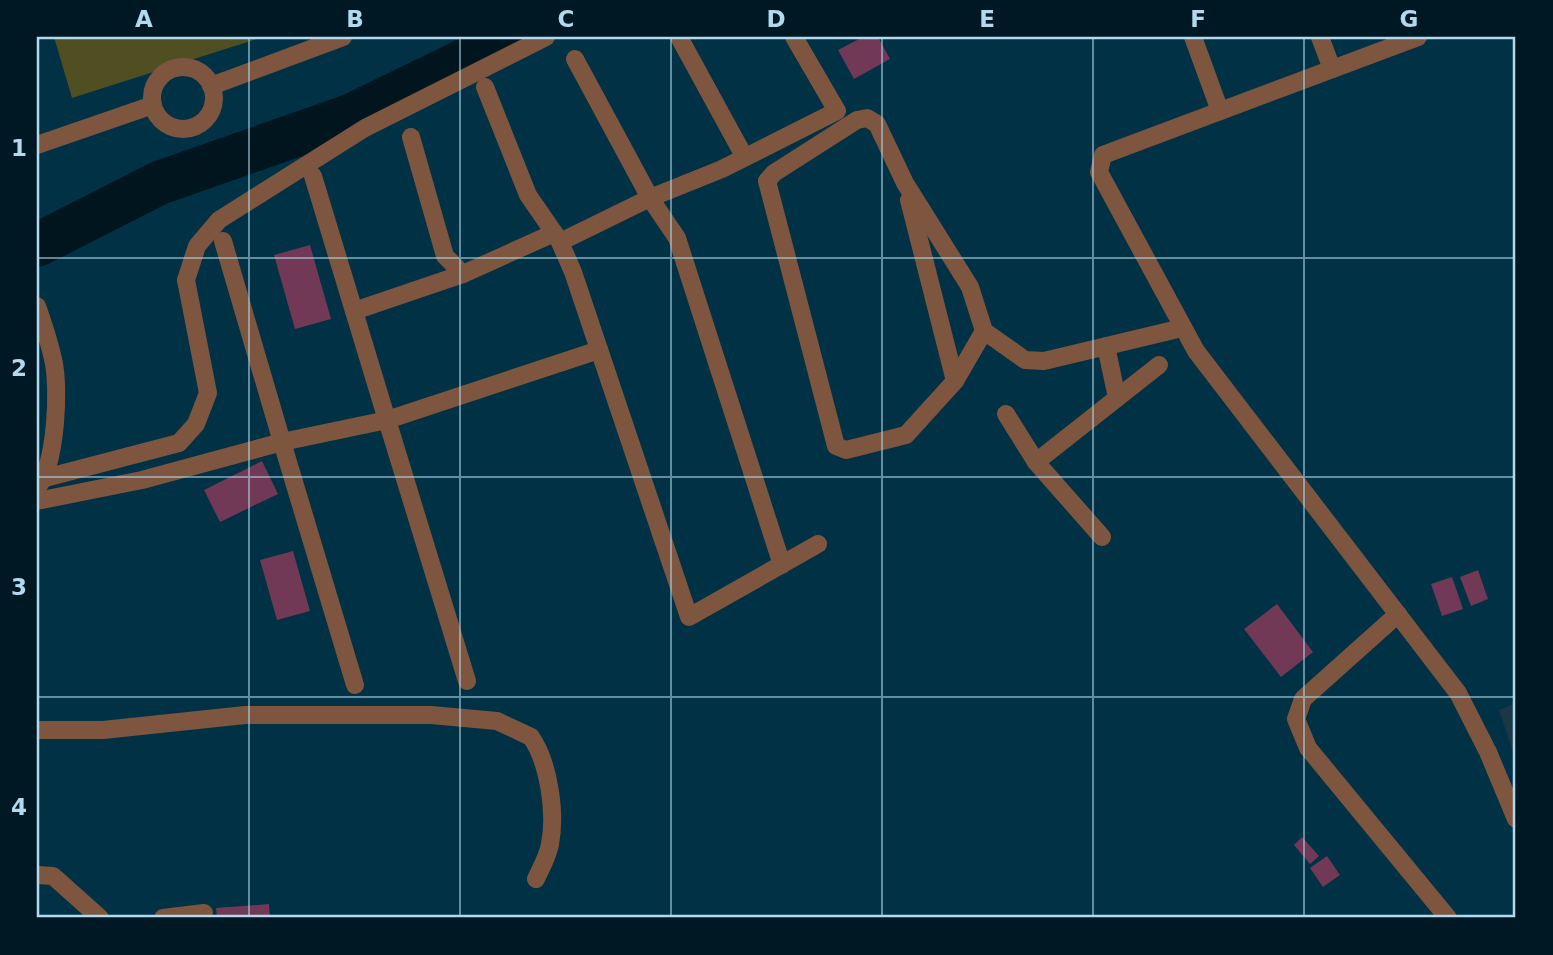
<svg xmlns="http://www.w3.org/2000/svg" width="1553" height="955" font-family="'DejaVu Sans',sans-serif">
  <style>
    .built { fill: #193745 }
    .green { fill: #4f4f22 }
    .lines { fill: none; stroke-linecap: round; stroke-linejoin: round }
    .river { stroke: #01151f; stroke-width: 44 }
    .building { fill: #713955 }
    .minor { stroke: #7e553e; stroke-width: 18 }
    .grid { fill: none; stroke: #b2daee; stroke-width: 2; stroke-opacity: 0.55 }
    .neatline { fill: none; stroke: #b2daee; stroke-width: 2.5 }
    .grid-label { font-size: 23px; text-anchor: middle; font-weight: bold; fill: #b2daee }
  </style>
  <rect width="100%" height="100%" fill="#003144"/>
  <path class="built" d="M 1516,703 L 1516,761 L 1499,710 Z"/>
  <path class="green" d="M 54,37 L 263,37 L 72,98 Z"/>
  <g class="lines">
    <path class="river" d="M 37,245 L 159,183 L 350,116 L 513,37"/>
  </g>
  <g class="building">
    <path d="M 863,37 L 878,37 L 890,59 L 854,79 L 838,50 Z"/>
    <path d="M 310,245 L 331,319 L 295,329 L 274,255 Z"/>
    <path d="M 262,461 L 278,494 L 220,522 L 204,490 Z"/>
    <path d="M 293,551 L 310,611 L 277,620 L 260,560 Z"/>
    <path d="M 1478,570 L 1488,599 L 1471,606 L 1460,577 Z"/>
    <path d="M 1452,577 L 1463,609 L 1442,616 L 1431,584 Z"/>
    <path d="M 1277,604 L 1313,652 L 1281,677 L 1244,629 Z"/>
    <path d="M 1302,837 L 1319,856 L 1310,864 L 1294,845 Z"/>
    <path d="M 1327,856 L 1340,875 L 1323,887 L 1310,868 Z"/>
    <path d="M 269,904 L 270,918 L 217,918 L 216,908 Z"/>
  </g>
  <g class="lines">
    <g class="minor">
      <path d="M 679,37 L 744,156"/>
      <path d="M 1193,37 L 1220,111"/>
      <path d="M 1320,37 L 1332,69"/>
      <path d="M 1418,37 L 1103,155 L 1099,172 L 1196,351 L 1458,693 L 1488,752 L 1516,819"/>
      <path d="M 575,59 L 650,198 L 677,238 L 782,565"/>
      <circle cx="183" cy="98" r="31"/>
      <path d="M 211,86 L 343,37"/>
      <path d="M 485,87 L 528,195 L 559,240 L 573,272 L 689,617 L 818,544"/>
      <path d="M 411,137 L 445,256 L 463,274 L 554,233"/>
      <path d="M 37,145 L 153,105"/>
      <path d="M 313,176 L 387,420 L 599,350"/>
      <path d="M 909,200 L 955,381"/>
      <path d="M 223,241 L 282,442 L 387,420 L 467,681"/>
      <path d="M 560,242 L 650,198 L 722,169 L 837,111 L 794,37"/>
      <path d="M 37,306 C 43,323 49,341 53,359 C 60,388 56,465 37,488"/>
      <path d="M 354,311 L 463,274"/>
      <path d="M 984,331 L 955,381 L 906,435 L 846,450 L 836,446 L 767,181 L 774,173 L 857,120 L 867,118 L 877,124 L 905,183 L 970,287 L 984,331 L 1025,360 L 1044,361 L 1182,328"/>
      <path d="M 1106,346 L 1117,398"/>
      <path d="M 1006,414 L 1036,462 L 1102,537"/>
      <path d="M 1036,462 L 1159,365"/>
      <path d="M 45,478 L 179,443 L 196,424 L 208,393 L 186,280 L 197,246 L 219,220 L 365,128 L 546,37"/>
      <path d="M 37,501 L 142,480 L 282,442 L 355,685"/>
      <path d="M 1398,614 L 1303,699 L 1296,719 L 1308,748 L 1448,918"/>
      <path d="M 37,730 L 103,730 L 245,715 L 431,715 L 497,721 L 531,737 C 549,763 556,813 550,844 C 548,856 541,868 536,879"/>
      <path d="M 37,875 L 53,876 L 100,918"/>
      <path d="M 163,918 L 204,913"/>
    </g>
  </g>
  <path class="grid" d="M 249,37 L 249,918M 460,37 L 460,918M 671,37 L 671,918M 882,37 L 882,918M 1093,37 L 1093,918M 1304,37 L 1304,918M 37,258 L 1516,258M 37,477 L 1516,477M 37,697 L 1516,697"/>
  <rect width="1553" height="955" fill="none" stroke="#001823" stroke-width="77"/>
  <rect x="38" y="38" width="1476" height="878" class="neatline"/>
  <g class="grid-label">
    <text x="144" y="27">A</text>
    <text x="355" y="27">B</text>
    <text x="566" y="27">C</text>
    <text x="776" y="27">D</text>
    <text x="987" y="27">E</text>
    <text x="1198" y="27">F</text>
    <text x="1409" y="27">G</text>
    <text x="19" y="156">1</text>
    <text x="19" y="376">2</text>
    <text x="19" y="595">3</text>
    <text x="19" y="815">4</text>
  </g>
</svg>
